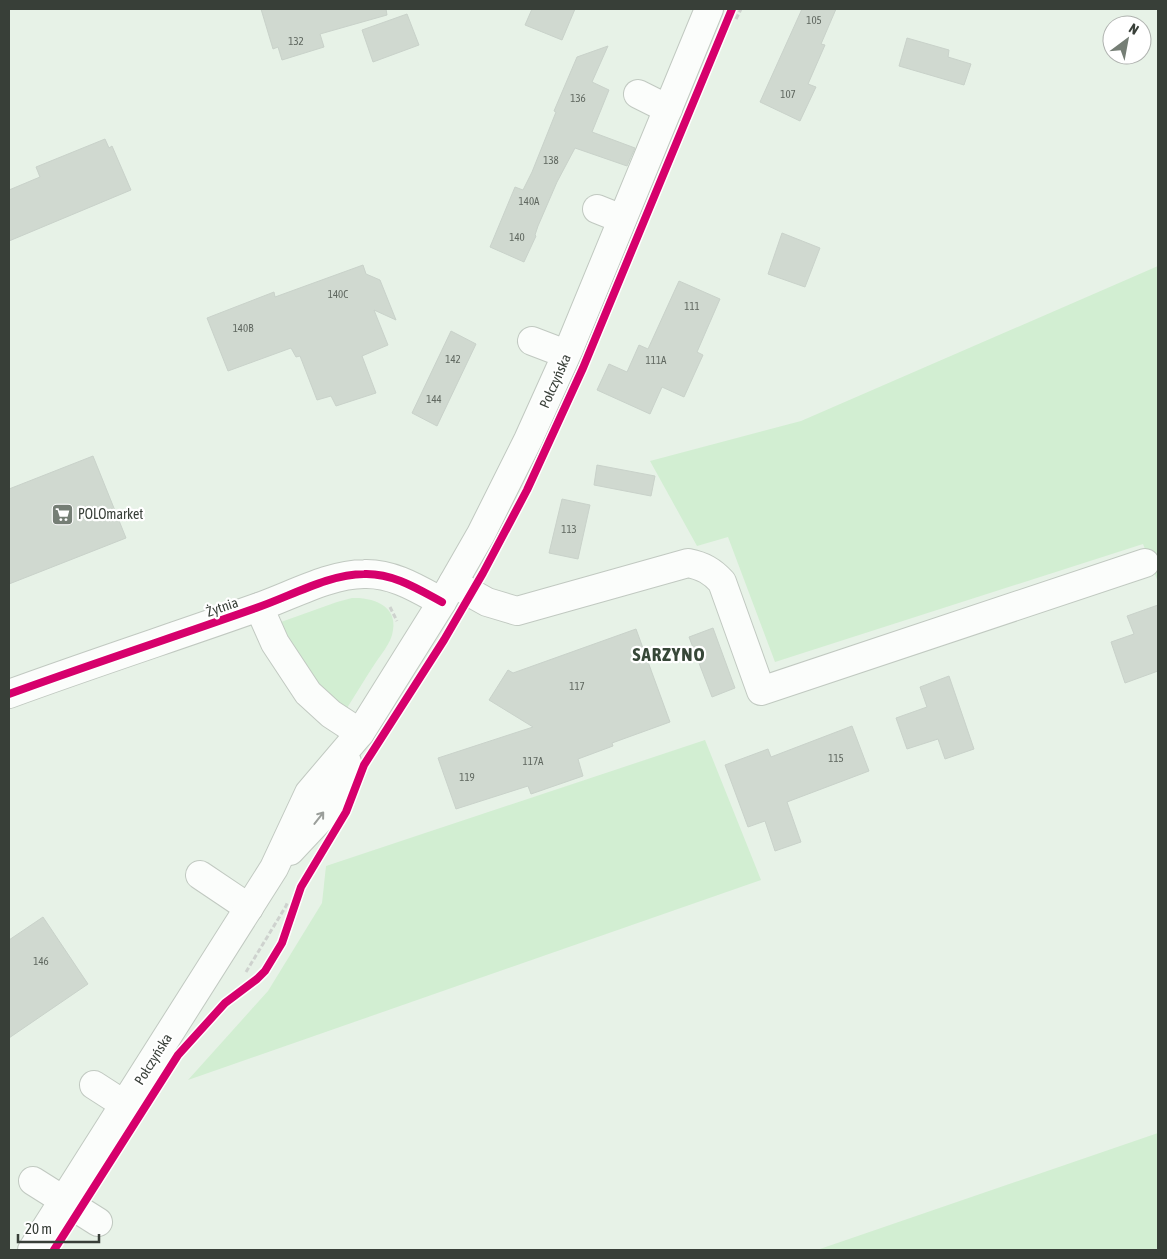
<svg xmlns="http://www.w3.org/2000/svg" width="1167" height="1259" font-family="'Asap Condensed',sans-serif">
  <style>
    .green { fill: #d2eed2 }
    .building { fill: #d0d9d0; stroke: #c9d2ca }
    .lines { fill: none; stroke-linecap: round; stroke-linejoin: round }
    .minor-casing { stroke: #c1c9c1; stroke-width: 30 }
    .major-casing { stroke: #c1c9c1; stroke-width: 30 }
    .path { stroke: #ced2ce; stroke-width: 3; stroke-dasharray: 5 2.5; stroke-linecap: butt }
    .minor { stroke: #fbfdfb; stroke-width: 28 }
    .major { stroke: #fbfdfb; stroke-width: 28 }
    .cycleway-casing { stroke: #fff; stroke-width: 11 }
    .cycleway { stroke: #d6006c; stroke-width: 8 }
    .oneway { stroke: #9a9e9a }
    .labels { text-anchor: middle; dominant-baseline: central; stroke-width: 4.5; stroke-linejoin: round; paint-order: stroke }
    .number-label { font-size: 11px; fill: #606860 }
    .street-label { font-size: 14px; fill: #383f38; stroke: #fff }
    .poi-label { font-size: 14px; fill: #383f38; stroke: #fff; text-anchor: start }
    .district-label { font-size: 19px; font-weight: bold; letter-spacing: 1px; fill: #374738; stroke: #fff }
  </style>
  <rect width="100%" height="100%" fill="#e7f2e7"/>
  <g class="green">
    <path d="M 1158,266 L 1158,582 L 1143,544 L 775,662 L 728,537 L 697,546 L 650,461 L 801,421 Z"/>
    <path d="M 352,598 C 375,597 400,607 392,635 C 389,645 382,653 376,662 C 366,677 357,692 347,708 C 340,703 332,697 325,691 C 313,679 284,639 281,622 L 337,602 Z"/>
    <path d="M 705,740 L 761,880 L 188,1080 L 268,991 L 322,903 L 326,866 Z"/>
    <path d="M 1158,1133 L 1158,1250 L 817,1250 Z"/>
  </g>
  <g class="building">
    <path d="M 261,9 L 386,9 L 387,15 L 320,34 L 324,47 L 282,60 L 278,47 L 273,49 Z"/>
    <path d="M 532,9 L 575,9 L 562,40 L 525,25 Z"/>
    <path d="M 802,9 L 836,9 L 821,44 L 825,45 L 808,84 L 816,87 L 800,121 L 760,102 Z"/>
    <path d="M 407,14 L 419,45 L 373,62 L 362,30 Z"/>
    <path d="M 907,38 L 949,50 L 948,57 L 971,64 L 964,85 L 899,66 Z"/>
    <path d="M 608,46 L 592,82 L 609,90 L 592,132 L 635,148 L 627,166 L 575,148 L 557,182 L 538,226 L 535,235 L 536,236 L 524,262 L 490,247 L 515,187 L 523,190 L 532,172 L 556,112 L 554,111 L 577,57 Z"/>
    <path d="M 105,139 L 109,148 L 112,146 L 131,190 L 9,241 L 9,190 L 40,177 L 36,167 Z"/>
    <path d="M 782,233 L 820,248 L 805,287 L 768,274 Z"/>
    <path d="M 363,265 L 366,274 L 380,280 L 396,320 L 374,310 L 388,345 L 362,356 L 376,393 L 336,406 L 331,396 L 317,400 L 300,356 L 296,357 L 291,348 L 228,371 L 207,318 L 274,292 L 275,297 Z"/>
    <path d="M 679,281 L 720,299 L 697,352 L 703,355 L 684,397 L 662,387 L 650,414 L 597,390 L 609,364 L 627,372 L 639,345 L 648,349 Z"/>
    <path d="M 451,331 L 476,344 L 437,426 L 412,413 Z"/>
    <path d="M 93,456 L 126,538 L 9,584 L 9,489 Z"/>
    <path d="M 597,465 L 655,476 L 651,496 L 594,485 Z"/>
    <path d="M 562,499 L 590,505 L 578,559 L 549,553 Z"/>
    <path d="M 1158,605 L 1158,671 L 1125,683 L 1111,642 L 1134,634 L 1127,616 Z"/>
    <path d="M 713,628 L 735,688 L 712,697 L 689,637 Z"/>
    <path d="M 636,629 L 670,722 L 612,743 L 613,746 L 578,759 L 583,776 L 531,794 L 528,786 L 456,809 L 438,758 L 533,727 L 489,700 L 508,670 L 513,673 Z"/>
    <path d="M 949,676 L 974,749 L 945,759 L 938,739 L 907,749 L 896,718 L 927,707 L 920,687 Z"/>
    <path d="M 852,726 L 869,771 L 787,802 L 801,842 L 775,851 L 765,821 L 748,827 L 725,765 L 768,749 L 771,757 Z"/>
    <path d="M 43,917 L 88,984 L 9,1038 L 9,940 Z"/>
  </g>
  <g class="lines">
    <defs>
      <g id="minor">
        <path d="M 638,94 L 668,109"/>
        <path d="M 597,209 L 622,219"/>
        <path d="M 532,341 L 566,354"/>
        <path d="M 453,583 L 487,602 L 517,611 L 688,563 C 703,566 712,571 722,582 L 761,691 L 1145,563"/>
        <path d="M 259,607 L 275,643 L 308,693 L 331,714 L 360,733"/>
        <path d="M 9,694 C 91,664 174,637 256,608 C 289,597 329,574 364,574 C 393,573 418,589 442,602"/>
        <path d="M 200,875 L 249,908"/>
        <path d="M 94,1085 L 125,1105"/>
        <path d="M 33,1181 L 98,1222"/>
      </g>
      <g id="major">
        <path d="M 290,851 L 320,819 L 328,805 L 347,762"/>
        <path d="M 32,1250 L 274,868 L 309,793 L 360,733 L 442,602 L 481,534 L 528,440 L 569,349 L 709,9"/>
      </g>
    </defs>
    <use href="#minor" class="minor-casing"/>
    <use href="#major" class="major-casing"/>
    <g class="path">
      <path d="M 736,19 L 741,9"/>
      <path d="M 390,607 L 397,621"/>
      <path d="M 246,972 L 286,906 L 288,901"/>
    </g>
    <use href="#minor" class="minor"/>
    <use href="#major" class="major"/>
    <defs>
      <g id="cycleway">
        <path d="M 9,694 C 91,664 174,637 256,608 C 289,597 329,574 364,574 C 393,573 418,589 442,602"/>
        <path d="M 54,1250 L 178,1055 L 225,1003 L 257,979 L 265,971 L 282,943 L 301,887 L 346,812 L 364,765 L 444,640 L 483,573 L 527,490 L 583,368 L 732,9"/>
      </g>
    </defs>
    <use href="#cycleway" class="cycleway-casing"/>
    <use href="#cycleway" class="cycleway"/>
  </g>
  <defs><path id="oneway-shaft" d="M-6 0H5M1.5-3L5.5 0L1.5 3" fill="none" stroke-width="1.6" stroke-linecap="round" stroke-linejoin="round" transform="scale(1.25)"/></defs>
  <use class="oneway" href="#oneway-shaft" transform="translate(319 818) rotate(-52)"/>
  <defs>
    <symbol id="supermarket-square" viewBox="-11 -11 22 22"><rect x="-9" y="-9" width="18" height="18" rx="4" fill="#757e75" stroke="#fff"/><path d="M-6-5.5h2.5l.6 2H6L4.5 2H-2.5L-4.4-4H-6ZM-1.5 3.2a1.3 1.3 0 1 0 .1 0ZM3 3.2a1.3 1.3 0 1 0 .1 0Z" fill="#fff"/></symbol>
  </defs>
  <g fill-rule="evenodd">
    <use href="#supermarket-square" x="50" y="502" width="25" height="25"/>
  </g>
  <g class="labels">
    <g class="number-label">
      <text x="814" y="20">105</text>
      <text x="296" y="41">132</text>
      <text x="788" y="94">107</text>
      <text x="578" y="98">136</text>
      <text x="551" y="160">138</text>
      <text x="529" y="201">140A</text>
      <text x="517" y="237">140</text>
      <text x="338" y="294">140C</text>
      <text x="692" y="306">111</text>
      <text x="243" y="328">140B</text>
      <text x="453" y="359">142</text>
      <text x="656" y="360">111A</text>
      <text x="434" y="399">144</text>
      <text x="569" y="529">113</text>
      <text x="577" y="686">117</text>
      <text x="836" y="758">115</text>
      <text x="533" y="761">117A</text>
      <text x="467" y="777">119</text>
      <text x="41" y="961">146</text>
    </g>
    <g class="street-label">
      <text transform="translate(555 381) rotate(-66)">Połczyńska</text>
      <text transform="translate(222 607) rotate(-19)">Żytnia</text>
      <text transform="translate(153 1059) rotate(-58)">Połczyńska</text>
    </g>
    <g class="poi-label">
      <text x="78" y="514">POLOmarket</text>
    </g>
    <g class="district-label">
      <text x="669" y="654">SARZYNO</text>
    </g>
  </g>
  <rect width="1167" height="1259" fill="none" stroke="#383f38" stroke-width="20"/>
  <g transform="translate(1127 40) rotate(32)"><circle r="24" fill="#ffffff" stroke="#afb2af"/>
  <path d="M0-4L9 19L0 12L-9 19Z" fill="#757e75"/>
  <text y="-8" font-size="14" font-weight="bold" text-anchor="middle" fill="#383f38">N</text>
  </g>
  <path d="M18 1234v8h81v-8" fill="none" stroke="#383f38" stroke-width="2.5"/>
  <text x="25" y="1234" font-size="15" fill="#383f38" stroke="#ffffff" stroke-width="4" paint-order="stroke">20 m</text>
</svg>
